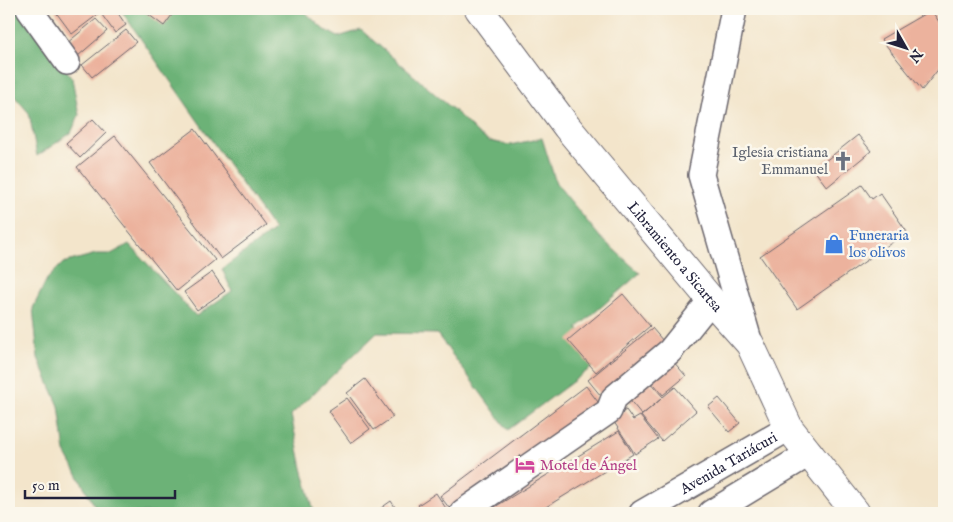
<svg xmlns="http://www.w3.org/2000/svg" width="953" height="522" font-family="'IM FELL English',serif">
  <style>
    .forest { fill: #6cb277; stroke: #476a59 }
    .building { fill: #ecb29d }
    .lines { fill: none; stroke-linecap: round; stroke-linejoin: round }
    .minor-casing { stroke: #6b666d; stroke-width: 28 }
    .major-casing { stroke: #6b666d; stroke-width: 30 }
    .minor { stroke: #fff; stroke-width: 25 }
    .major { stroke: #fff; stroke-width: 28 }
    .labels { text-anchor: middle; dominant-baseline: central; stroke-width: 5; stroke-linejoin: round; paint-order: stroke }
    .worship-label { font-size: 15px; fill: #5b616d; stroke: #fbf7ec; text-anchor: end }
    .shop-label { font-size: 15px; fill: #366cbe; stroke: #fbf7ec; text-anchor: start }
    .street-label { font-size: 15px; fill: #22223b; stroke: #fbf7ec }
    .hotel-label { font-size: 15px; fill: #b23c85; stroke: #fbf7ec; text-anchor: start }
  </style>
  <rect width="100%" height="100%" fill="#fbf7ec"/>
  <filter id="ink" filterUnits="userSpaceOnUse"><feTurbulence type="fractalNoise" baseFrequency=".02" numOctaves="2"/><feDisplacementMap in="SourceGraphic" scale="10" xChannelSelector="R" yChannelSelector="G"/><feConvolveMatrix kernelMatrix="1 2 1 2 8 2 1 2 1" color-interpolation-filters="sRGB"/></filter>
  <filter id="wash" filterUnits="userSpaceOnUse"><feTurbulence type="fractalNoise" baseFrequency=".0096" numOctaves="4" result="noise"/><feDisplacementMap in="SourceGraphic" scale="20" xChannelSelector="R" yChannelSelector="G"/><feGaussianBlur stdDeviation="1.12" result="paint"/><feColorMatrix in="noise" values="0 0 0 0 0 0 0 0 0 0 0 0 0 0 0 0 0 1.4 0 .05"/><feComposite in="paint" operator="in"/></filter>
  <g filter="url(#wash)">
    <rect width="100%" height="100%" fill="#f3e5cb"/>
    <g class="forest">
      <path d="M 9,9 L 23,9 L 72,78 L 79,115 L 71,133 L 37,156 L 29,113 L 9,90 Z"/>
      <path d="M 120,9 L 302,9 L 322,28 L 338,37 L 361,30 L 457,113 L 478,134 L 489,141 L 510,145 L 542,138 L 556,183 L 600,237 L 640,273 L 577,328 L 603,359 L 508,430 L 437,334 L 377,333 L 291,415 L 302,468 L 314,512 L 313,513 L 102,513 L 98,512 L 65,452 L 59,406 L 38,358 L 33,308 L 47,279 L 63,263 L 96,254 L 111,254 L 129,244 L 196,316 L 232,291 L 222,269 L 274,230 Z"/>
    </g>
    <g id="blocks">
      <g class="building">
        <path d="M 58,9 L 105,9 L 72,34 L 55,11 Z"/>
        <path d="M 110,9 L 115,9 L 126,25 L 115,33 L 102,15 Z"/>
        <path d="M 141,9 L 163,9 L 172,15 L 164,26 Z"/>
        <path d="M 931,10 L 944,29 L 944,62 L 922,90 L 881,39 Z"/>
        <path d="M 96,19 L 107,31 L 78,56 L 67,43 Z"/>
        <path d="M 126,30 L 136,42 L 92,77 L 82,65 Z"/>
        <path d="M 93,119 L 106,133 L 80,158 L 66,143 Z"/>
        <path d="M 195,129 L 266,225 L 221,259 L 150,163 Z"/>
        <path d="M 858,135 L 871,151 L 827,187 L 814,170 Z"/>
        <path d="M 115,136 L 215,260 L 177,291 L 77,167 Z"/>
        <path d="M 862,185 L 872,199 L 880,193 L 907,232 L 797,309 L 760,256 Z"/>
        <path d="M 212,272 L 225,291 L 197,310 L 184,292 Z"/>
        <path d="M 623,294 L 650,326 L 596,372 L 568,340 Z"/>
        <path d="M 652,328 L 669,348 L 605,401 L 588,380 Z"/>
        <path d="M 672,360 L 686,376 L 663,395 L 650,379 Z"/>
        <path d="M 365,379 L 393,417 L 374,430 L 347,393 Z"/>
        <path d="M 649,381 L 663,397 L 675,387 L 696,411 L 662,441 L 641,416 L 661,399 L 642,415 L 628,398 Z"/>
        <path d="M 586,386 L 601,406 L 453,513 L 440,496 Z"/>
        <path d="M 347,398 L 370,429 L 351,443 L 328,411 Z"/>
        <path d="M 719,398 L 740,423 L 729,432 L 708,407 Z"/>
        <path d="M 626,410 L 633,420 L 640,416 L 658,439 L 635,454 L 612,419 Z"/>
        <path d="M 619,431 L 633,454 L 536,513 L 485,513 Z"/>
        <path d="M 436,493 L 449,513 L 424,513 L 418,505 Z"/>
        <path d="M 391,501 L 399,513 L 374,513 Z"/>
      </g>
    </g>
  </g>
  <g filter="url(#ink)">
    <use href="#blocks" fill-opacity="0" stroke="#6b666d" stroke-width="1"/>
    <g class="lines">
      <defs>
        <g id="minor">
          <path d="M 29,9 L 67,62"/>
          <path d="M 734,9 L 701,175 L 750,344"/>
          <path d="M 463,512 L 609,411 L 614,398 L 670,351 L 711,300"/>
          <path id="s1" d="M 642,513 L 789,428"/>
          <path d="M 711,513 L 810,453"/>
        </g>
        <g id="major">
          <path id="s2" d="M 479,9 L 567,127 L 711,300 L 750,344 L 789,428 L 856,513"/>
        </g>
      </defs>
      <use href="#minor" class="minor-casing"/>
      <use href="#major" class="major-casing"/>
      <use href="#minor" class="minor"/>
      <use href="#major" class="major"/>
    </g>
  </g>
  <defs>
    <symbol id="church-bare" viewBox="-9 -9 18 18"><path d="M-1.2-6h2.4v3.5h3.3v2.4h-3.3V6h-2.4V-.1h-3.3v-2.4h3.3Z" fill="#6b7280" stroke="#fbf7ec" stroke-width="2.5" paint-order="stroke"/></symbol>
    <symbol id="shop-bare" viewBox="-9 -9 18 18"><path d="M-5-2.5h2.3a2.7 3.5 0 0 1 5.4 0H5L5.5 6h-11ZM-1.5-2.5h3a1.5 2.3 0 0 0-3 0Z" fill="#3f7fe0" stroke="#fbf7ec" stroke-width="2.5" paint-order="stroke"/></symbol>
    <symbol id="hotel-bare" viewBox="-9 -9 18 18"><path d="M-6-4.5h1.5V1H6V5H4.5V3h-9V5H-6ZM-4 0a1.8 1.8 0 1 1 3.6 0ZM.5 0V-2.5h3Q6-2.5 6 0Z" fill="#d1479c" stroke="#fbf7ec" stroke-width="2.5" paint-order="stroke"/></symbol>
  </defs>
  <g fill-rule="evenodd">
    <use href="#church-bare" x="829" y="147" width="28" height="28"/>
    <use href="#shop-bare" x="820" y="230" width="28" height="28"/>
    <use href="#hotel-bare" x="511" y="451" width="28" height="28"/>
  </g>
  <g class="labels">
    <g class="worship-label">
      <text x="828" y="152">Iglesia cristiana<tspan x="828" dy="17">Emmanuel</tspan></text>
    </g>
    <g class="shop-label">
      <text x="849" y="235">Funeraria<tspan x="849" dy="17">los olivos</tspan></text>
    </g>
    <g class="street-label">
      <text stroke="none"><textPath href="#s2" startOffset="316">Libramiento a Sicartsa</textPath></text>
      <text stroke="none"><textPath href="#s1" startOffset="100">Avenida Tariácuri</textPath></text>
    </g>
    <g class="hotel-label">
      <text x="540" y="465">Motel de Ángel</text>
    </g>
  </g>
  <rect width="953" height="522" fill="none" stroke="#fbf7ec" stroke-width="30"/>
  <g transform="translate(906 48) rotate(129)" stroke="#fbf7ec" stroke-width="4" paint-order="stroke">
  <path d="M0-4L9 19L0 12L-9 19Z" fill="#22223b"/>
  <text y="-8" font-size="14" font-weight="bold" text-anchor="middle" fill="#22223b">N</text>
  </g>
  <path d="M25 490v8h150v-8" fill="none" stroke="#22223b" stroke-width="2.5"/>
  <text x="32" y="490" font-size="15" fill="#22223b" stroke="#fbf7ec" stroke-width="4" paint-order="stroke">50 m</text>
</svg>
